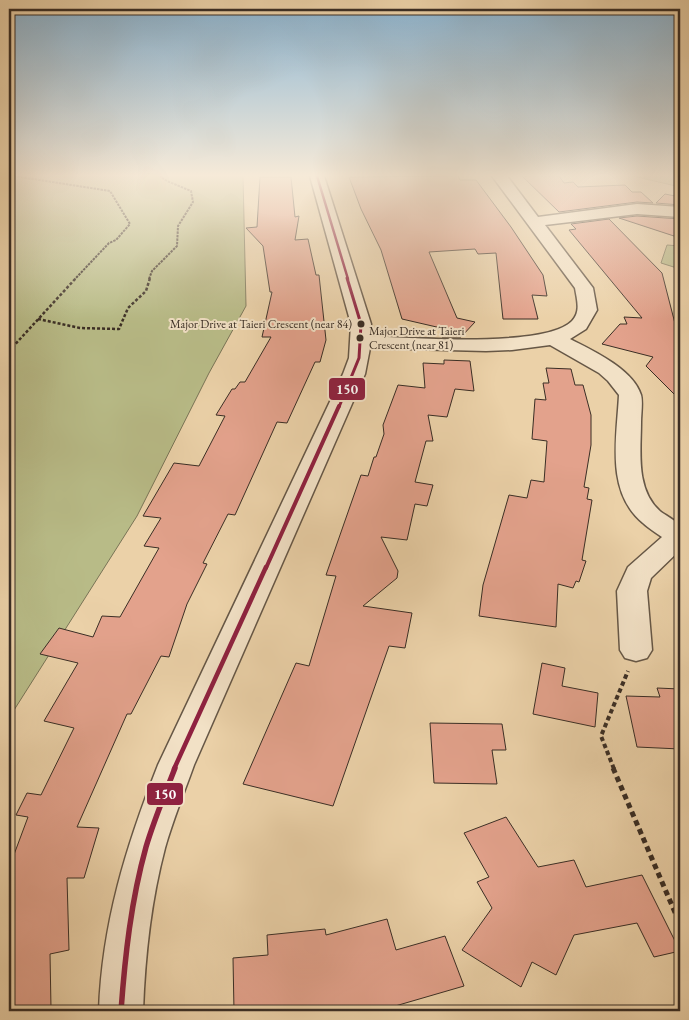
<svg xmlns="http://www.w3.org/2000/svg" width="689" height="1020" font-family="'EB Garamond',serif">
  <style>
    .green { fill: #b8bb87; stroke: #797456 }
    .building { fill: #e3a28c; stroke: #3a2e25 }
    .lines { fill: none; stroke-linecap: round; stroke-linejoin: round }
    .minor-casing { stroke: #665746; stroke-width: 3 }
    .path-far3 { stroke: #3a2e25; stroke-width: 2; stroke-dasharray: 2.5 1; stroke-linecap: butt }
    .path-far2 { stroke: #3a2e25; stroke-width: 2.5; stroke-dasharray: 3 2; stroke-linecap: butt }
    .path-far1 { stroke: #3a2e25; stroke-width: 4; stroke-dasharray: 4.5 3; stroke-linecap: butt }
    .path { stroke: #3a2e25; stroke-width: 5; stroke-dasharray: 5.5 4; stroke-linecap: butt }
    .minor { fill: #f2e1c6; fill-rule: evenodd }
    .bus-1-far4-casing { stroke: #f2e1c6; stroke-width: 5 }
    .bus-1-far3-casing { stroke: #f2e1c6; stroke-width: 6 }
    .bus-1-far2-casing { stroke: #f2e1c6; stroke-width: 8 }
    .bus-1-far1-casing { stroke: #f2e1c6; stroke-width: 8 }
    .bus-1-casing { stroke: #f2e1c6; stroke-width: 9 }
    .bus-1-far4 { stroke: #8f2140; stroke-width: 2.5 }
    .bus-1-far3 { stroke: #8f2140; stroke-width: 3 }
    .bus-1-far2 { stroke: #8f2140; stroke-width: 4 }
    .bus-1-far1 { stroke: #8f2140; stroke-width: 4.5 }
    .bus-1 { stroke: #8f2140; stroke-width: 5.5 }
    .bus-dot { fill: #3a2e25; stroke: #f2e1c6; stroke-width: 2 }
    .labels { text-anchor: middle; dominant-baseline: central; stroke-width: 4; stroke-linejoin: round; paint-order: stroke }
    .far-bus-label { font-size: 12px; fill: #3a2e25; stroke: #f2e1c6; text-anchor: end }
    .line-badge { stroke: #f2e1c6; stroke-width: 2 }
    .badge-label { font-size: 14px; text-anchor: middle; font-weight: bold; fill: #fff }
  </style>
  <rect width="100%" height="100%" fill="#ebd1a8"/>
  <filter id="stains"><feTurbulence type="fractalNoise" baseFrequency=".004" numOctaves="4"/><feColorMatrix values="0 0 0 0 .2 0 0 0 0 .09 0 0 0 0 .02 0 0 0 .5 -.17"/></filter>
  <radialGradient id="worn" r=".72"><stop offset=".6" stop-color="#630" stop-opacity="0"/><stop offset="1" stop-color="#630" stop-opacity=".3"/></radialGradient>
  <g class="green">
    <path d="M 9,176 L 243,176 L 246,306 L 209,373 L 137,516 L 9,718 Z"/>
    <path d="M 633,176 L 680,176 L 680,187 Z"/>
    <path d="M 667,245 L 680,246 L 680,269 L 661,263 Z"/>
  </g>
  <g class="building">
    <path d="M 458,176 L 460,180 L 476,180 L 511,227 L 543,275 L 547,296 L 532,295 L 538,319 L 503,319 L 496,253 L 478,254 L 475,249 L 429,252 L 457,318 L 475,322 L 461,337 L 442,337 L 441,328 L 402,319 L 381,250 L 361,209 L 349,177 Z"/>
    <path d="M 522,176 L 559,176 L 564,183 L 573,182 L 578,187 L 625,185 L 632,192 L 641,192 L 653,203 L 637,202 L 559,212 Z"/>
    <path d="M 260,177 L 291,177 L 295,217 L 299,216 L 295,240 L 308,239 L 316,275 L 319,275 L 326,340 L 320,362 L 315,362 L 287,423 L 277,422 L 235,515 L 228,514 L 203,563 L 207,564 L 187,604 L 169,657 L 161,656 L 131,714 L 127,714 L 77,827 L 99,828 L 84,878 L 67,878 L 69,950 L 50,954 L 51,1008 L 40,1011 L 9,1011 L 9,868 L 28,817 L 16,815 L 27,793 L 41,795 L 74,728 L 44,721 L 78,663 L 40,654 L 59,628 L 93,637 L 102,616 L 120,617 L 159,548 L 144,546 L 161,518 L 143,516 L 174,463 L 199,466 L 225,416 L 216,415 L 232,389 L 235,389 L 240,382 L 245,382 L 271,337 L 262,337 L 272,292 L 270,292 L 263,246 L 246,228 L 257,227 Z"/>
    <path d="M 665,194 L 680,197 L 680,205 L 656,203 Z"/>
    <path d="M 637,216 L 680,219 L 680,238 L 619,218 Z"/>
    <path d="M 609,219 L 662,273 L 680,343 L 680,400 L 646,366 L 653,357 L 602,344 L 620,324 L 627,324 L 624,317 L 642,318 L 569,230 L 576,229 L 571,224 Z"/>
    <path d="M 444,360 L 470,361 L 474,391 L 455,389 L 447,417 L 428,415 L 433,441 L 426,441 L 415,482 L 433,485 L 427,506 L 415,504 L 407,540 L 381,537 L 398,571 L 397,578 L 363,606 L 412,613 L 405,648 L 389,646 L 333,806 L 243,784 L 296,663 L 309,666 L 336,576 L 326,575 L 361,475 L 368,476 L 374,457 L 376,457 L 384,434 L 383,425 L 398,385 L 425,388 L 423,363 L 444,364 Z"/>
    <path d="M 546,368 L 571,369 L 575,385 L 583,385 L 591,415 L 591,445 L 584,487 L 589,488 L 587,499 L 592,500 L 582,560 L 586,561 L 579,582 L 576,581 L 573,588 L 558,584 L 556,627 L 479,616 L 483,585 L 509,495 L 527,498 L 531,480 L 544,482 L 547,441 L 532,439 L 535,399 L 546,400 L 543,383 L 549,383 Z"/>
    <path d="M 542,663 L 565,668 L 562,686 L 598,693 L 595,727 L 533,714 Z"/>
    <path d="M 657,688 L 680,689 L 680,749 L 637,747 L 626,696 L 660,697 Z"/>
    <path d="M 430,723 L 502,724 L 506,750 L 492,750 L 497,784 L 434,783 Z"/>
    <path d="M 506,817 L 538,867 L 574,860 L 586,887 L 642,875 L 680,951 L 654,957 L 637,923 L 574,935 L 556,975 L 532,962 L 521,987 L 462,950 L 492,908 L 477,882 L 489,877 L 464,833 Z"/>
    <path d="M 387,919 L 396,950 L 445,936 L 464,986 L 378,1011 L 234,1011 L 233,958 L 268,955 L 267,935 L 325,929 L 326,935 Z"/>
  </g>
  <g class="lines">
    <defs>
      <path id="minor" d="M 310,176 L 324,176 L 371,324 L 370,336 C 410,338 546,348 572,321 C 581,312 577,300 575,288 L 492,176 L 507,176 L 538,217 L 637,204 L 680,207 L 680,217 L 637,214 L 545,225 L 593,288 L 597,310 L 586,329 L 570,339 C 592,350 633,369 641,395 C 643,402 641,414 641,422 C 641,451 635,490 661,512 C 667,516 674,520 680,525 L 680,550 L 651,578 L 647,591 L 652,650 L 647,658 L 636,661 L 625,658 L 620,650 L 617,591 L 628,567 L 662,537 C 655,532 648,528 643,523 C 605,492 617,437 619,395 L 608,381 L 599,373 L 550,345 L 512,350 L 486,351 L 370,348 L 365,374 L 194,765 C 184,793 173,820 165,848 C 151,901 145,956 143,1011 L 99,1011 C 102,924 126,846 158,765 L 343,374 L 349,358 L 351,324 Z"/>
    </defs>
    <use href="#minor" class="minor-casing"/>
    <g class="path-far3">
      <path d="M 14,176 L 110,191 L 130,224 L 116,240 L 109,243 L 75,279"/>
      <path d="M 149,279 L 152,271 L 177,246 L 178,226 L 193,202 L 191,191 L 167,181 L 160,176"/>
    </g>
    <g class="path-far2">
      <path d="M 38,319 L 80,328 L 119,329 L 128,308 L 146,291 L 150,278"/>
      <path d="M 9,351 L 76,278"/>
    </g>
    <path class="path-far1" d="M 614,769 L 601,736 L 628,671"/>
    <path class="path" d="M 613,768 L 680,924"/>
    <use href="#minor" class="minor"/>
    <defs>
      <path id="bus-1-far4" d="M 317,176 L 348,279"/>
      <path id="bus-1-far3" d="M 339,407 L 359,358 L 361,324 L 347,278"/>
      <path id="bus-1-far2" d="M 266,568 L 339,406"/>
      <path id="bus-1-far1" d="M 174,769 L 266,567"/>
      <path id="bus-1" d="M 121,1011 C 125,956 131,901 146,847 C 154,820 165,794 175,768"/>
    </defs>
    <use href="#bus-1-far4" class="bus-1-far4-casing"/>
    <use href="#bus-1-far3" class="bus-1-far3-casing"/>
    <use href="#bus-1-far2" class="bus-1-far2-casing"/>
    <use href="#bus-1-far1" class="bus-1-far1-casing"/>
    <use href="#bus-1" class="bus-1-casing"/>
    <use href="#bus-1-far4" class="bus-1-far4"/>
    <use href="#bus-1-far3" class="bus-1-far3"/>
    <use href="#bus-1-far2" class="bus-1-far2"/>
    <use href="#bus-1-far1" class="bus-1-far1"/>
    <use href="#bus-1" class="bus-1"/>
  </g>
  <linearGradient id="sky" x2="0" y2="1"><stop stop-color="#89b4d3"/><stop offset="0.55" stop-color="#f6ead8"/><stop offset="1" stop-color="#f6ead8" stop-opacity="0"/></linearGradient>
  <rect width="689" height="319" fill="url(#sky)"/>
  <g class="bus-dot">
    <circle cx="361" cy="324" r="4.5"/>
    <circle cx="360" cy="338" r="4.5"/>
  </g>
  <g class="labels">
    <g class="far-bus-label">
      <text x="352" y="324">Major Drive at Taieri Crescent (near 84)</text>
      <text x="369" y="331" text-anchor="start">Major Drive at Taieri<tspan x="369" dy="14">Crescent (near 81)</tspan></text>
    </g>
  </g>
  <g class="line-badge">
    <rect x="328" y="377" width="38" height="24" rx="5" fill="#8f2140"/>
    <rect x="146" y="782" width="38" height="24" rx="5" fill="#8f2140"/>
  </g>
  <g class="badge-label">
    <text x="347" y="394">150</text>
    <text x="165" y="799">150</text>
  </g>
  <rect width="689" height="1020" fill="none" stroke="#ebd1a8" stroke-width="30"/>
  <rect x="10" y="10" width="669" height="1000" fill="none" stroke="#3a2e25" stroke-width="2.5"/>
  <rect x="15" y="15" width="659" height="990" fill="none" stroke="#3a2e25"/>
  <rect width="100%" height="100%" filter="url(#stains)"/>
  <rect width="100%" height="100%" fill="url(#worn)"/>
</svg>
